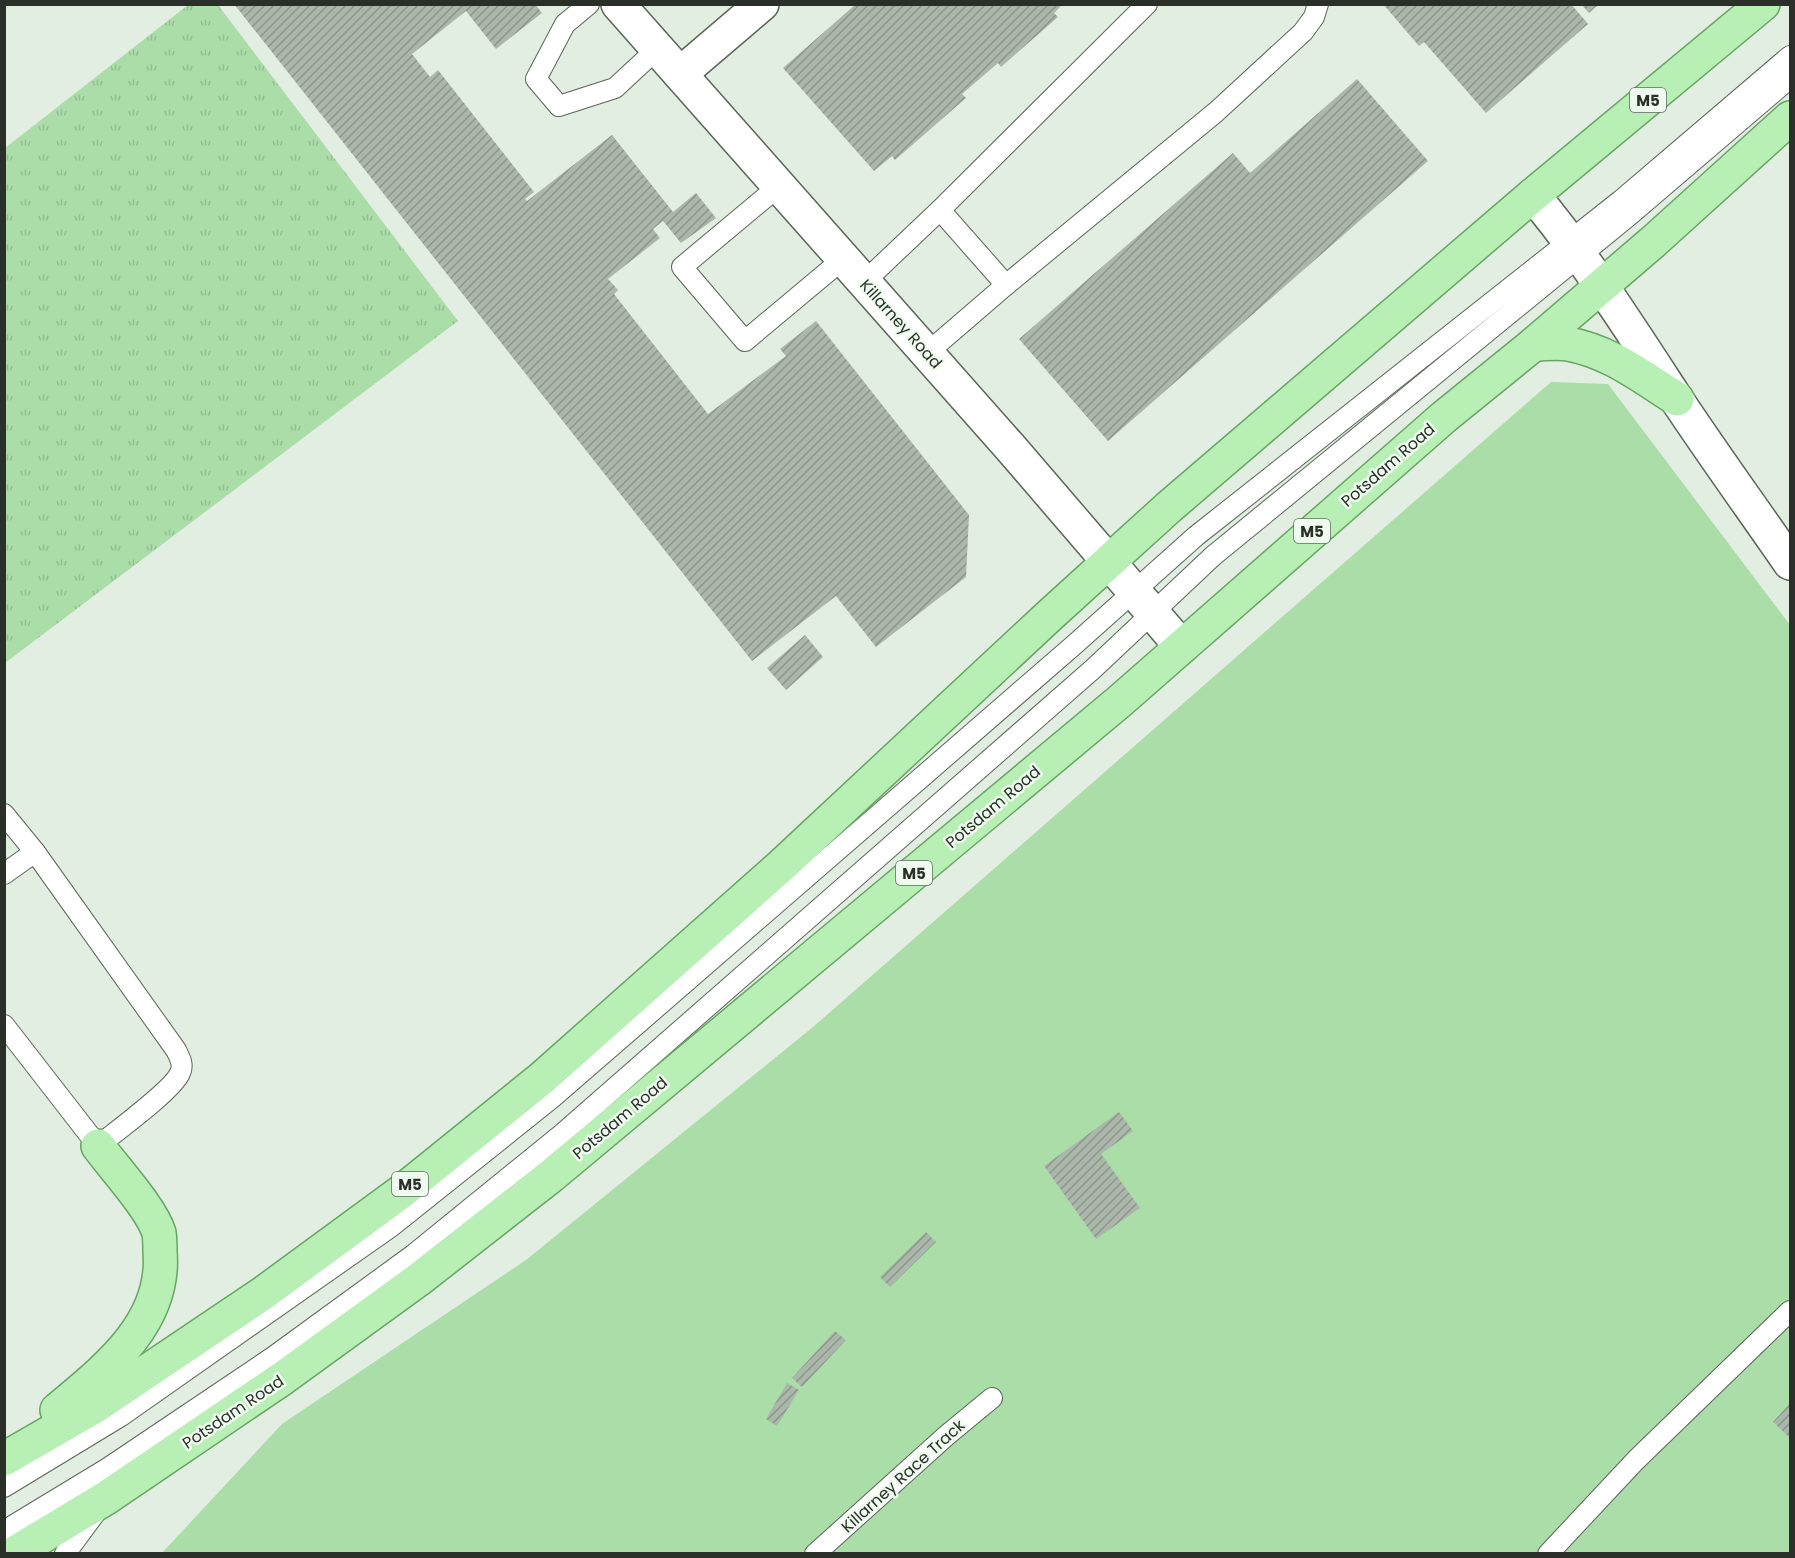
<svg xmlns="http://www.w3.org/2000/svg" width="1795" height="1558" font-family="Poppins,sans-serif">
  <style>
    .grass { fill: url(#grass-tufts) }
    .garden { fill: #abdda8 }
    .building { fill: url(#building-hatch) }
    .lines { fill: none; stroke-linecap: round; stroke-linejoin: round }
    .service-casing { stroke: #5a6459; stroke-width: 22 }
    .minor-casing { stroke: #5a6459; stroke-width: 36 }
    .primary-casing { stroke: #67a564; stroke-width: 36 }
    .service { stroke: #fff; stroke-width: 20 }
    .minor { stroke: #fff; stroke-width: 33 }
    .primary { stroke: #b7efb5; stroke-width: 33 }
    .labels { text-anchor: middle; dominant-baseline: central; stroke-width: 5; stroke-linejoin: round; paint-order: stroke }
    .shield { fill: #effbee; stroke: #666c65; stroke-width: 1.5 }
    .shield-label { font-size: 15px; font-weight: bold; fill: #2b2f2a }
    .street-label { font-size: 16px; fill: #2b2f2a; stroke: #effbee }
  </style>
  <defs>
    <pattern id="grass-tufts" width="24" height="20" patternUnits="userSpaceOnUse" patternTransform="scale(1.5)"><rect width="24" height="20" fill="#abdda8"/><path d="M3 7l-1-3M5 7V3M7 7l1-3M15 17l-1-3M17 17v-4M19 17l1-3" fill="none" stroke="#93be91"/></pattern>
    <pattern id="building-hatch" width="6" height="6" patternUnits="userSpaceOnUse" patternTransform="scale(1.5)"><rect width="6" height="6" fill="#acb7ab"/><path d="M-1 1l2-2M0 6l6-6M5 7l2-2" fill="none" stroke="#8c958b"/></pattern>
  </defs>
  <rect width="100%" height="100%" fill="#e2eee1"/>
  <path class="grass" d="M 188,5 L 218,5 L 458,321 L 5,663 L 5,148 Z"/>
  <path class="garden" d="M 1551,382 L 1608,384 L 1790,625 L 1790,1553 L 161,1554 L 282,1424 L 526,1260 L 813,1027 Z"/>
  <g class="building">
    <path d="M 234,4 L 535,4 L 542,13 L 496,49 L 466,11 L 412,54 L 430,77 L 438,70 L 534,192 L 525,199 L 527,201 L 612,135 L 673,212 L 696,193 L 716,218 L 681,243 L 663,221 L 653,229 L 660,238 L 608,279 L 618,290 L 614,294 L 708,414 L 786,356 L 780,349 L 816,321 L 969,515 L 966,577 L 876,647 L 836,596 L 752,661 Z"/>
    <path d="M 856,4 L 1063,4 L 1054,13 L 1058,17 L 1001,67 L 998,63 L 962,94 L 966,98 L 895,160 L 892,156 L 874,171 L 783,68 Z"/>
    <path d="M 1383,4 L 1571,4 L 1588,24 L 1486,113 L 1424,42 L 1419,46 Z"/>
    <path d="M 1581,4 L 1599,4 L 1589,13 Z"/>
    <path d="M 1357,79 L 1428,161 L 1108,441 L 1019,339 L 1233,153 L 1250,173 Z"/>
    <path d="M 805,635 L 823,657 L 786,690 L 767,668 Z"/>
    <path d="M 1119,1112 L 1133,1131 L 1101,1154 L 1140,1208 L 1096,1239 L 1044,1166 Z"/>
    <path d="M 926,1232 L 936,1242 L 890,1287 L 880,1277 Z"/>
    <path d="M 835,1331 L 846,1340 L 802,1387 L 792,1378 Z"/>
    <path d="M 787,1383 L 799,1390 L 777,1426 L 766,1419 Z"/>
    <path d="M 1790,1403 L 1790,1438 L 1773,1422 Z"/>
  </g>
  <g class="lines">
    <defs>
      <g id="service">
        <path d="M 589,4 L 565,24 L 536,79 L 559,106 L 615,88 L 657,49"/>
        <path d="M 779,186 L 682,267 L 745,341 L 843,259"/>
        <path d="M 940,210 L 1006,285"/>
        <path d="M 864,282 L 940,210 L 1147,4"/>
        <path d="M 927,353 L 1006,285 L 1216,112 L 1303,32 L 1314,17 L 1318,4"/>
        <path d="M 4,814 L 35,852 L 176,1050 C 180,1058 184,1065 180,1073 C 173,1090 115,1132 98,1146 L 4,1025"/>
        <path d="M 4,874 L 35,852"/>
        <path d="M 4,1487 L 121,1416 L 392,1226 L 552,1098 L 1074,645 L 1196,536 L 1620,201 L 1790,56"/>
        <path d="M 4,1531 L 108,1468 L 273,1357 L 413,1255 L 562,1134 L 1093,669 L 1213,556 L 1631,214 L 1790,78"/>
        <path d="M 65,1554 L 96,1512"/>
        <path d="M 815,1554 L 946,1436 L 992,1398"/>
        <path d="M 1548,1554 L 1636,1460 L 1790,1311"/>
      </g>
      <g id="minor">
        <path d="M 618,4 L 1010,447 L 1181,646"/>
        <path d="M 680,74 L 762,4"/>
        <path d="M 1533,195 C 1586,259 1630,328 1675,397 C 1712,453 1752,508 1790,563"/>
      </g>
      <g id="primary">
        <path d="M 1534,344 C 1545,344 1557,342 1568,344 C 1609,351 1642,377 1677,399"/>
        <path d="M 57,1410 C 106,1369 166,1323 160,1252 C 160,1246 160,1239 159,1233 C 152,1209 114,1168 98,1146"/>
        <path d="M 4,1459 L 94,1407 L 262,1294 L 401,1192 L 542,1078 L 782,865 L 1049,616 L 1169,507 L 1533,195 L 1763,4"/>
        <path d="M 13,1554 L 106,1498 L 283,1378 L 418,1280 L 551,1176 L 1120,701 L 1444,417 L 1534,344 L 1654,241 L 1790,118"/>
      </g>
    </defs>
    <use href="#service" class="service-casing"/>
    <use href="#minor" class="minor-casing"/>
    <use href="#primary" class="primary-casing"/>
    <use href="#service" class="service"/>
    <use href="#minor" class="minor"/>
    <use href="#primary" class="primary"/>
  </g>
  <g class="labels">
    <g class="shield">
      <rect x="1630" y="88" width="36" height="24" rx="4.5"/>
      <rect x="1294" y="519" width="36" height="24" rx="4.5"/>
      <rect x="896" y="861" width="36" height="24" rx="4.5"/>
      <rect x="392" y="1172" width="36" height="24" rx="4.5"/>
    </g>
    <g class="shield-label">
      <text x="1648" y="100">M5</text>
      <text x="1312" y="531">M5</text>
      <text x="914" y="873">M5</text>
      <text x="410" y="1184">M5</text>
    </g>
    <g class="street-label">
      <text transform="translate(901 324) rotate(48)">Killarney Road</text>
      <text transform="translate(1388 465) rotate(-41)">Potsdam Road</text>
      <text transform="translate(993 807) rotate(-40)">Potsdam Road</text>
      <text transform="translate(620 1118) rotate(-40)">Potsdam Road</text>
      <text transform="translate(233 1412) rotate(-34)">Potsdam Road</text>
      <text transform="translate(903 1476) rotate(-42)">Killarney Race Track</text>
    </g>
  </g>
  <rect width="1795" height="1558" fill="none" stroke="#2b2f2a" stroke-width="12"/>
</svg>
